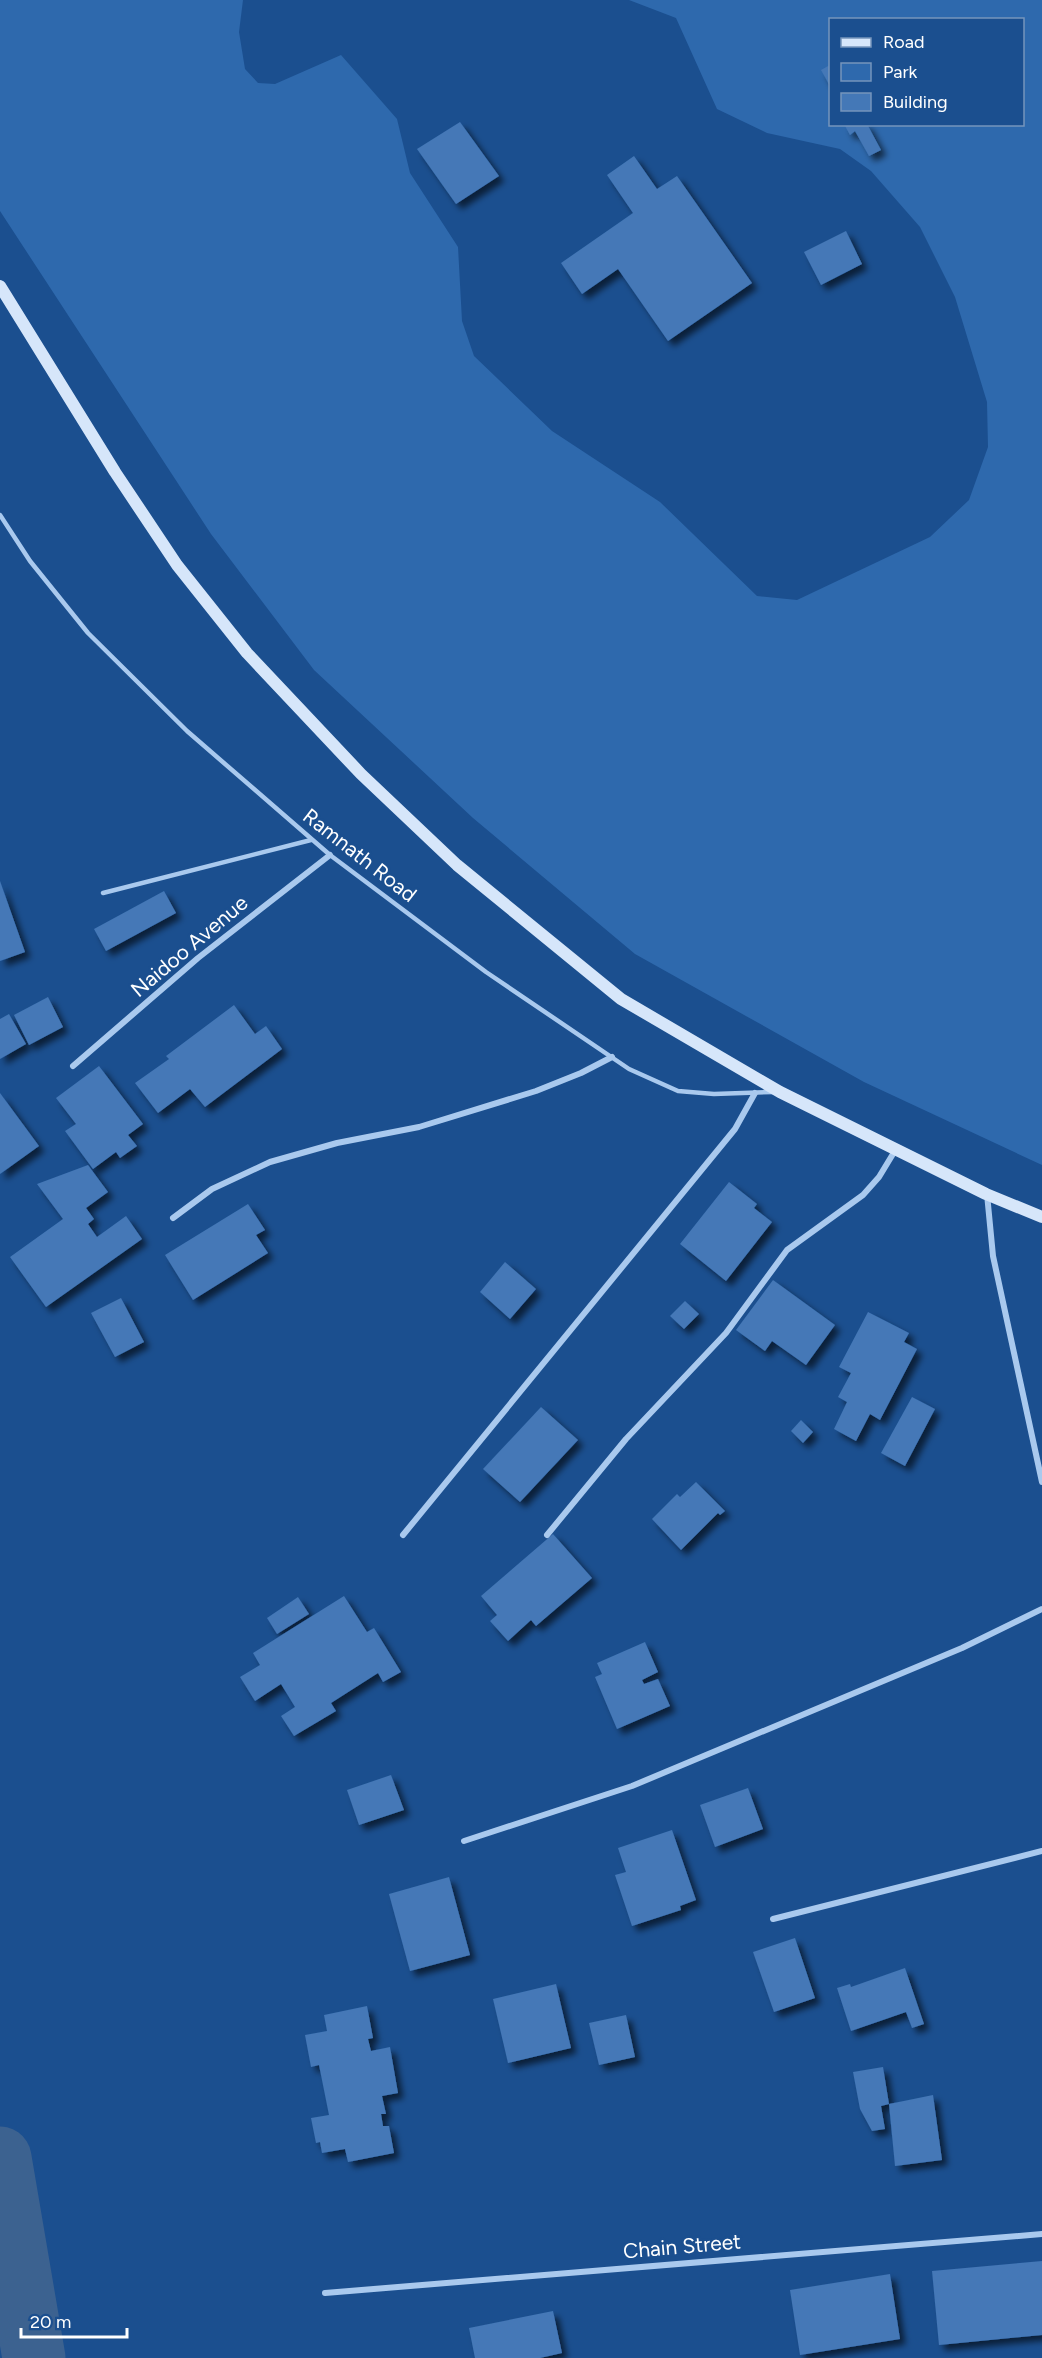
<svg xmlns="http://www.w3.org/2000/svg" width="1042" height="2358" font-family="Figtree,sans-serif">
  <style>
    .green { fill: #2e69ad; fill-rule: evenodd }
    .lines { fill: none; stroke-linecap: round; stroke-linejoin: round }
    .river { stroke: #3c6290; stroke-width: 63 }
    .building { fill: #4478b7; filter: url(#shadow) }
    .lane { stroke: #a9c9ee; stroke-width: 4.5 }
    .street { stroke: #a9c9ee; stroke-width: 6 }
    .secondary { stroke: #d6e6fa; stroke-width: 12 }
    .labels { text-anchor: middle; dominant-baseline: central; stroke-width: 5; stroke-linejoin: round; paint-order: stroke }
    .street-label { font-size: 21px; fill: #fff; stroke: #1b4f8f }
  </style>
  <defs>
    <filter id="shadow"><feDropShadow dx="5.5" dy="5.5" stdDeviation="3" flood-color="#0009"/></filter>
  </defs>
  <rect width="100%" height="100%" fill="#1b4f8f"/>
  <path class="green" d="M 0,0 L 243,0 L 239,32 L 245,69 L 258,83 L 275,84 L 341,55 L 397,119 L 410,173 L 458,247 L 462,321 L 474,356 L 552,431 L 660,502 L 757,596 L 797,600 L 930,537 L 969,500 L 988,447 L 987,402 L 955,297 L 920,227 L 871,171 L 840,149 L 767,133 L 717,109 L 676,18 L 629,0 L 1042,0 L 1042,1165 L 864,1082 L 635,954 L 473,818 L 314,670 L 211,534 L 0,211 ZM 830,20 L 1022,20 L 1022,124 L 830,124 Z"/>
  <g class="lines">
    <path class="river" d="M 0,2158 L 34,2358"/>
  </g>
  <g class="building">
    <path d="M 830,65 L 830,86 L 821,70 Z"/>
    <path d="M 460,122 L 499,176 L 456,204 L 417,149 Z"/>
    <path d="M 844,124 L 867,124 L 881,150 L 869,156 L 855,131 L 850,135 Z"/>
    <path d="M 634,156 L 657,189 L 677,176 L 752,283 L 668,341 L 618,269 L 582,294 L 561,263 L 633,213 L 607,175 Z"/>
    <path d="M 846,231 L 862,264 L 821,285 L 804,252 Z"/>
    <path d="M 0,881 L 25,952 L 0,961 Z"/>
    <path d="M 164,891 L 176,913 L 106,951 L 94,929 Z"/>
    <path d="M 48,997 L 63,1027 L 29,1045 L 14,1015 Z"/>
    <path d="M 234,1005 L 255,1034 L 266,1026 L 282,1049 L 205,1107 L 190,1089 L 158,1113 L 135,1083 L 169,1059 L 166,1056 Z"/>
    <path d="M 9,1014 L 26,1044 L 0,1059 L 0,1019 Z"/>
    <path d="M 99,1066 L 143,1124 L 128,1135 L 137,1146 L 120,1158 L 116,1152 L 93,1169 L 65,1131 L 76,1124 L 56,1098 Z"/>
    <path d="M 0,1093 L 39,1146 L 0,1174 Z"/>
    <path d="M 88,1165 L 108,1192 L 86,1208 L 94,1219 L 88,1224 L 97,1237 L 126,1216 L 142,1239 L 46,1307 L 10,1257 L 63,1219 L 37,1184 Z"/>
    <path d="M 729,1182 L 757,1204 L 754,1208 L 772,1222 L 726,1281 L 680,1244 Z"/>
    <path d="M 248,1204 L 265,1230 L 256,1235 L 268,1253 L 193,1300 L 165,1255 Z"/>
    <path d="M 505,1262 L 536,1289 L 510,1319 L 480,1292 Z"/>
    <path d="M 773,1280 L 835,1325 L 806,1365 L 772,1341 L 765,1351 L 736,1330 Z"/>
    <path d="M 121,1298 L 144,1342 L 115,1357 L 91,1313 Z"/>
    <path d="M 685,1301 L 699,1314 L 684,1329 L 670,1316 Z"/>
    <path d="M 868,1312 L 909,1333 L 904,1342 L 917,1349 L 880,1420 L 870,1414 L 856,1441 L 834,1429 L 847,1402 L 838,1397 L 851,1373 L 839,1367 Z"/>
    <path d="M 912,1397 L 935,1409 L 905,1466 L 881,1453 Z"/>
    <path d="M 541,1407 L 578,1440 L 520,1502 L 483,1469 Z"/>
    <path d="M 801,1420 L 813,1432 L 803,1443 L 791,1431 Z"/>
    <path d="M 696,1482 L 725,1511 L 720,1515 L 718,1513 L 681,1550 L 652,1519 L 677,1494 L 680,1497 Z"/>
    <path d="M 553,1534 L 592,1578 L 536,1626 L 531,1620 L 508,1641 L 490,1621 L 497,1615 L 481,1596 Z"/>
    <path d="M 344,1596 L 367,1632 L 374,1628 L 401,1672 L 383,1682 L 378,1673 L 331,1703 L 336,1711 L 294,1736 L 281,1716 L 295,1707 L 281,1684 L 255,1701 L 240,1677 L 260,1665 L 253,1653 Z"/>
    <path d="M 298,1597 L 309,1614 L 277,1634 L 267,1618 Z"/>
    <path d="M 645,1642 L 658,1672 L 642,1680 L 644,1684 L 658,1679 L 670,1706 L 617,1729 L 595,1677 L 602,1674 L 597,1663 Z"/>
    <path d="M 391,1775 L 404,1810 L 359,1825 L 347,1790 Z"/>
    <path d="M 748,1788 L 763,1829 L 715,1847 L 700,1805 Z"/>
    <path d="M 672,1830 L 696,1900 L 680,1906 L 681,1910 L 632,1926 L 615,1875 L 626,1872 L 618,1848 Z"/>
    <path d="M 449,1877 L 470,1955 L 410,1971 L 389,1894 Z"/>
    <path d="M 795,1938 L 815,1998 L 774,2012 L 753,1952 Z"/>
    <path d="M 905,1968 L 924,2024 L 912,2028 L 906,2012 L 851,2031 L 837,1988 L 850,1984 L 851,1987 Z"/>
    <path d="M 556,1984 L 571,2048 L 508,2063 L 493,1999 Z"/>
    <path d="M 367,2006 L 373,2038 L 368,2039 L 371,2051 L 390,2047 L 398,2093 L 382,2096 L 386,2114 L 381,2114 L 383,2126 L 389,2126 L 394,2153 L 348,2162 L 345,2149 L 322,2153 L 320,2142 L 316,2143 L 311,2118 L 329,2115 L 319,2065 L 311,2067 L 305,2035 L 327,2031 L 324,2015 Z"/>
    <path d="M 626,2015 L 635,2057 L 599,2065 L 589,2023 Z"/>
    <path d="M 883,2067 L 889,2104 L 881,2106 L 885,2129 L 872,2131 L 860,2109 L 853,2072 Z"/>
    <path d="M 933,2095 L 942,2160 L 895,2166 L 889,2104 Z"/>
    <path d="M 1042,2261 L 1042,2335 L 939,2345 L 932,2271 Z"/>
    <path d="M 890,2274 L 900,2339 L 800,2355 L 790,2290 Z"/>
    <path d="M 553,2311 L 562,2353 L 540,2358 L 475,2358 L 469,2328 Z"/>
  </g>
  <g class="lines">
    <g class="lane">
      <path d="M 0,515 L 30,561 L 88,633 L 187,731 L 330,855 L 486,972 L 629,1069 L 678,1091 L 714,1094 L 773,1092"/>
      <path d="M 103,893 L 311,840"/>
    </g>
    <g class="street">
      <path d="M 73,1066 L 198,958 L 330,855"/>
      <path d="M 987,1194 L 993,1256 L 1042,1482"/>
      <path d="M 173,1218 L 212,1189 L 270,1162 L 337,1143 L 419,1127 L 536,1091 L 581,1073 L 612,1057"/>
      <path d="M 403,1535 L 735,1129 L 755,1093"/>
      <path d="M 547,1535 L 626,1439 L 726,1333 L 787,1250 L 863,1195 L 879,1177 L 896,1149"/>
      <path d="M 464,1841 L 632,1786 L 962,1648 L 1042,1609"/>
      <path d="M 773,1919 L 1042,1851"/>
      <path d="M 325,2293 L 1042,2234"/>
    </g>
    <path class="secondary" d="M 0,286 L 115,472 L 177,565 L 247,653 L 361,774 L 457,865 L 621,999 L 780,1092 L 986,1194 L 1042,1217"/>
  </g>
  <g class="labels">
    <g class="street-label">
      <text transform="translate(360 855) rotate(38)">Ramnath Road</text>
      <text transform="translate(189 946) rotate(-40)">Naidoo Avenue</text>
      <text transform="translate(682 2246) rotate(-5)">Chain Street</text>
    </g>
  </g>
  <rect x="829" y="18" width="195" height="108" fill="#1b4f8f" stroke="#7695bc" stroke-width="1.5"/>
  <rect x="841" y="38" width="30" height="9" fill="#d6e6fa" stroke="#7695bc" stroke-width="1.5"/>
  <text x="883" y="48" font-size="18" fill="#ffffff">Road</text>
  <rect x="841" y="63" width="30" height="18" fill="#2e69ad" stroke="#7695bc" stroke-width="1.5"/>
  <text x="883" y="78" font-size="18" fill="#ffffff">Park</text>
  <rect x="841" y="93" width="30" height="18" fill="#4478b7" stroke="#7695bc" stroke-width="1.5"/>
  <text x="883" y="108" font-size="18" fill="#ffffff">Building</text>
  <path d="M21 2328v9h106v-9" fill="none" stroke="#ffffff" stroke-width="3"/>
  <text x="30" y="2328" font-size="18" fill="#ffffff" stroke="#1b4f8f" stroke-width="4.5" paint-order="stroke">20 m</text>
</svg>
